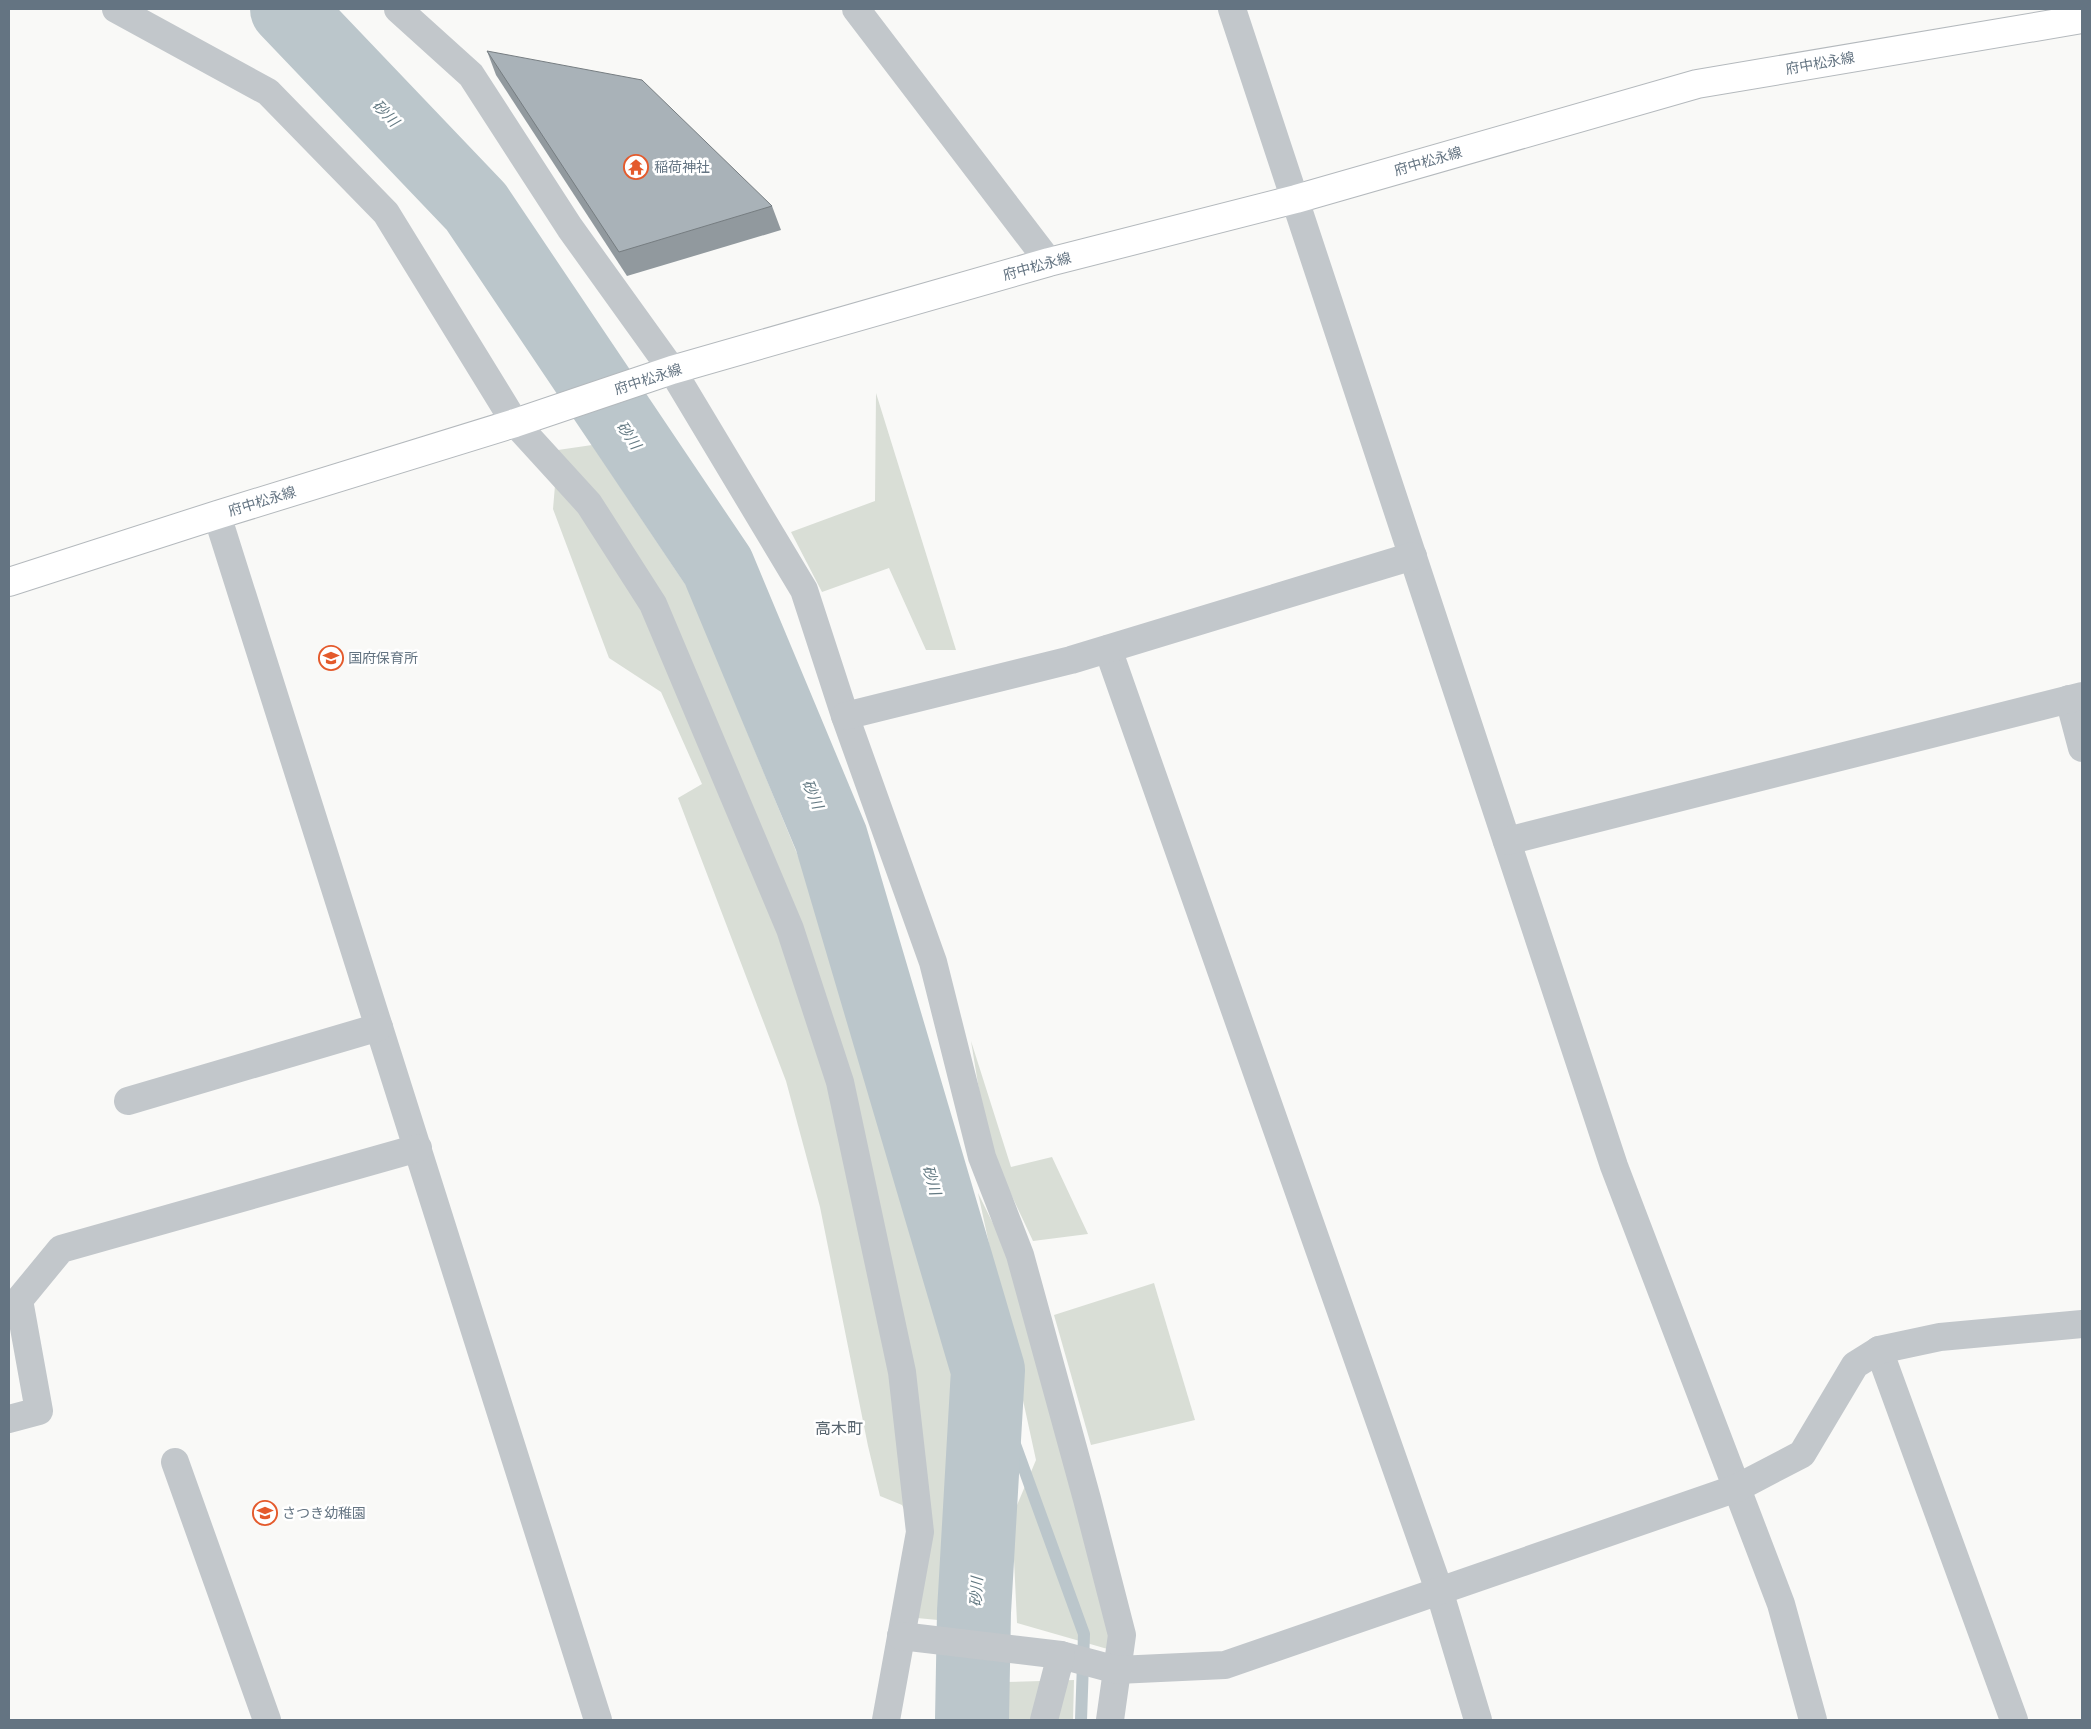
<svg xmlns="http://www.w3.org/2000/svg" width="2091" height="1729" font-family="Poppins,'Noto Sans JP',sans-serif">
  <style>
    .green { fill: #d9ded6 }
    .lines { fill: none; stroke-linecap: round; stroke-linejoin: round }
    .stream { stroke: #bbc6cb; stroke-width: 12 }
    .river { stroke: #bbc6cb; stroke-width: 74 }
    .primary-casing { stroke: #b4b9bd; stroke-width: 30 }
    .minor { stroke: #c2c7cb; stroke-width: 28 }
    .primary { stroke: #fff; stroke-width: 28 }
    .wall { fill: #91999e }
    .building { fill: #a9b2b8; stroke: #767d81 }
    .labels { text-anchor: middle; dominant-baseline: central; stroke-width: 5; stroke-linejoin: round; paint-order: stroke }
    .street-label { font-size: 14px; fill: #647482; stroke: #fff }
    .poi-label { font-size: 14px; fill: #647482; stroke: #fff; text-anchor: start }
    .water-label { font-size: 15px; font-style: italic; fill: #647a83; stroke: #fff }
    .quarter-label { font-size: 16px; fill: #56636d; stroke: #fff }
  </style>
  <rect width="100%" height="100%" fill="#f9f9f7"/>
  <g class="green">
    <path d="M 876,393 L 956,650 L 926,650 L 889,568 L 822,592 L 791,532 L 875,501 Z"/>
    <path d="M 592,445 L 689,590 L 814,895 L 909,1220 L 974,1382 L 959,1622 L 917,1618 L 927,1555 L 902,1505 L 880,1496 L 868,1446 L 820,1207 L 786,1081 L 678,798 L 702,784 L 661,692 L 609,658 L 553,509 L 558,450 Z"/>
    <path d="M 971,1041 L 1011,1167 L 1052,1157 L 1088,1234 L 1033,1241 L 988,1145 Z"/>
    <path d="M 978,1193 L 1010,1258 L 1110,1634 L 1111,1650 L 1017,1623 L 1012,1517 L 1036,1460 Z"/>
    <path d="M 1154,1283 L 1195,1420 L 1091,1445 L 1054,1315 Z"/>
    <path d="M 1074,1680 L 1073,1720 L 999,1720 L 1006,1682 Z"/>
  </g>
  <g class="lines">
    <path class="stream" d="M 988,1370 L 1084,1634 L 1081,1720"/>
    <path class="river" d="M 287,9 L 476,207 L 718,567 L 831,838 L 988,1370 L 974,1612 L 972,1720"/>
    <defs>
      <path id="primary" d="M 9,582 L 217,515 L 515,423 L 672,370 L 1049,262 L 1296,199 L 1697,84 L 2082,19"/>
    </defs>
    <use href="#primary" class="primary-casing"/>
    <g class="minor">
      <path d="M 116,9 L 268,92 L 386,213 L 515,423 L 589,504 L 653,604 L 790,929 L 840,1082 L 902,1372 L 920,1532 L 886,1720"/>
      <path d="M 398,9 L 471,75 L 570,228 L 672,370 L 804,590 L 845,716 L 933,962 L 982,1157 L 1020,1255 L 1087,1499 L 1122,1635 L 1110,1720"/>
      <path d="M 856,9 L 1049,262"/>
      <path d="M 1232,9 L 1614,1166 L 1781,1604 L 1813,1720"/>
      <path d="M 217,515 L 598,1720"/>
      <path d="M 1108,649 L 1439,1590 L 1478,1720"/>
      <path d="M 2069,699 L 2082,748"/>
      <path d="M 845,716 L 1071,660 L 1413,556"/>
      <path d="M 1507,841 L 2082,696"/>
      <path d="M 128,1101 L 379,1027"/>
      <path d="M 1879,1350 L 2014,1720"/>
      <path d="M 9,1419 L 39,1411 L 19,1300 L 61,1249 L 418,1148"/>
      <path d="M 175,1462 L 267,1720"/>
      <path d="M 901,1636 L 1061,1655 L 1117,1670 L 1225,1665 L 1737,1488 L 1802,1454 L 1855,1365 L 1879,1350 L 1940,1337 L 2082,1324"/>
      <path d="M 1044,1720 L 1061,1655"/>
    </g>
    <use href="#primary" class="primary"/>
  </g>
  <path class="wall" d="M 487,51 L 772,206 L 781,230 L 627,276 L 496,75 Z"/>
  <path class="building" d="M 487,51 L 642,80 L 772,206 L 619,252 Z"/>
  <defs>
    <symbol id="temple-ring" viewBox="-11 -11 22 22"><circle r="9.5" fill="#fff" stroke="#e45a2c" stroke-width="1.5"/><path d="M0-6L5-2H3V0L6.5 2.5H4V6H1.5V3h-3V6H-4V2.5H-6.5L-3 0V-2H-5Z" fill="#e45a2c"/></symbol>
    <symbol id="school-ring" viewBox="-11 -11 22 22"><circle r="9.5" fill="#fff" stroke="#e45a2c" stroke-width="1.5"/><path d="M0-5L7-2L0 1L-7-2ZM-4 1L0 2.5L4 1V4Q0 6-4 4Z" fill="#e45a2c"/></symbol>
  </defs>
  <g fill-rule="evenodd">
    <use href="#temple-ring" x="622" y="153" width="28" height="28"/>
    <use href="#school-ring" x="317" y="644" width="28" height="28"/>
    <use href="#school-ring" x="251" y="1499" width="28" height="28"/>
  </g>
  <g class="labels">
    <g class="street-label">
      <text transform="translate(1820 63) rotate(-10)">府中松永線</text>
      <text transform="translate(1428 161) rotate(-16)">府中松永線</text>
      <text transform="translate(1037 266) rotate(-15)">府中松永線</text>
      <text transform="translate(648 379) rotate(-18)">府中松永線</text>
      <text transform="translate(262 501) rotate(-17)">府中松永線</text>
    </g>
    <g class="poi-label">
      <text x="654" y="167">稲荷神社</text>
      <text x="348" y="658">国府保育所</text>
      <text x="282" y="1513">さつき幼稚園</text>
    </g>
    <g class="water-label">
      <text transform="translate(386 113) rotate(46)">砂川</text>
      <text transform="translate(629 435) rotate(56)">砂川</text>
      <text transform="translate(813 794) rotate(67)">砂川</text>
      <text transform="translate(932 1180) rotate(74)">砂川</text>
      <text transform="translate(976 1592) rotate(-87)">砂川</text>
    </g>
    <g class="quarter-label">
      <text x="839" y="1428">高木町</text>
    </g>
  </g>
  <rect width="2091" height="1729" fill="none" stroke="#647482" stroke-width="20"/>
</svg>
